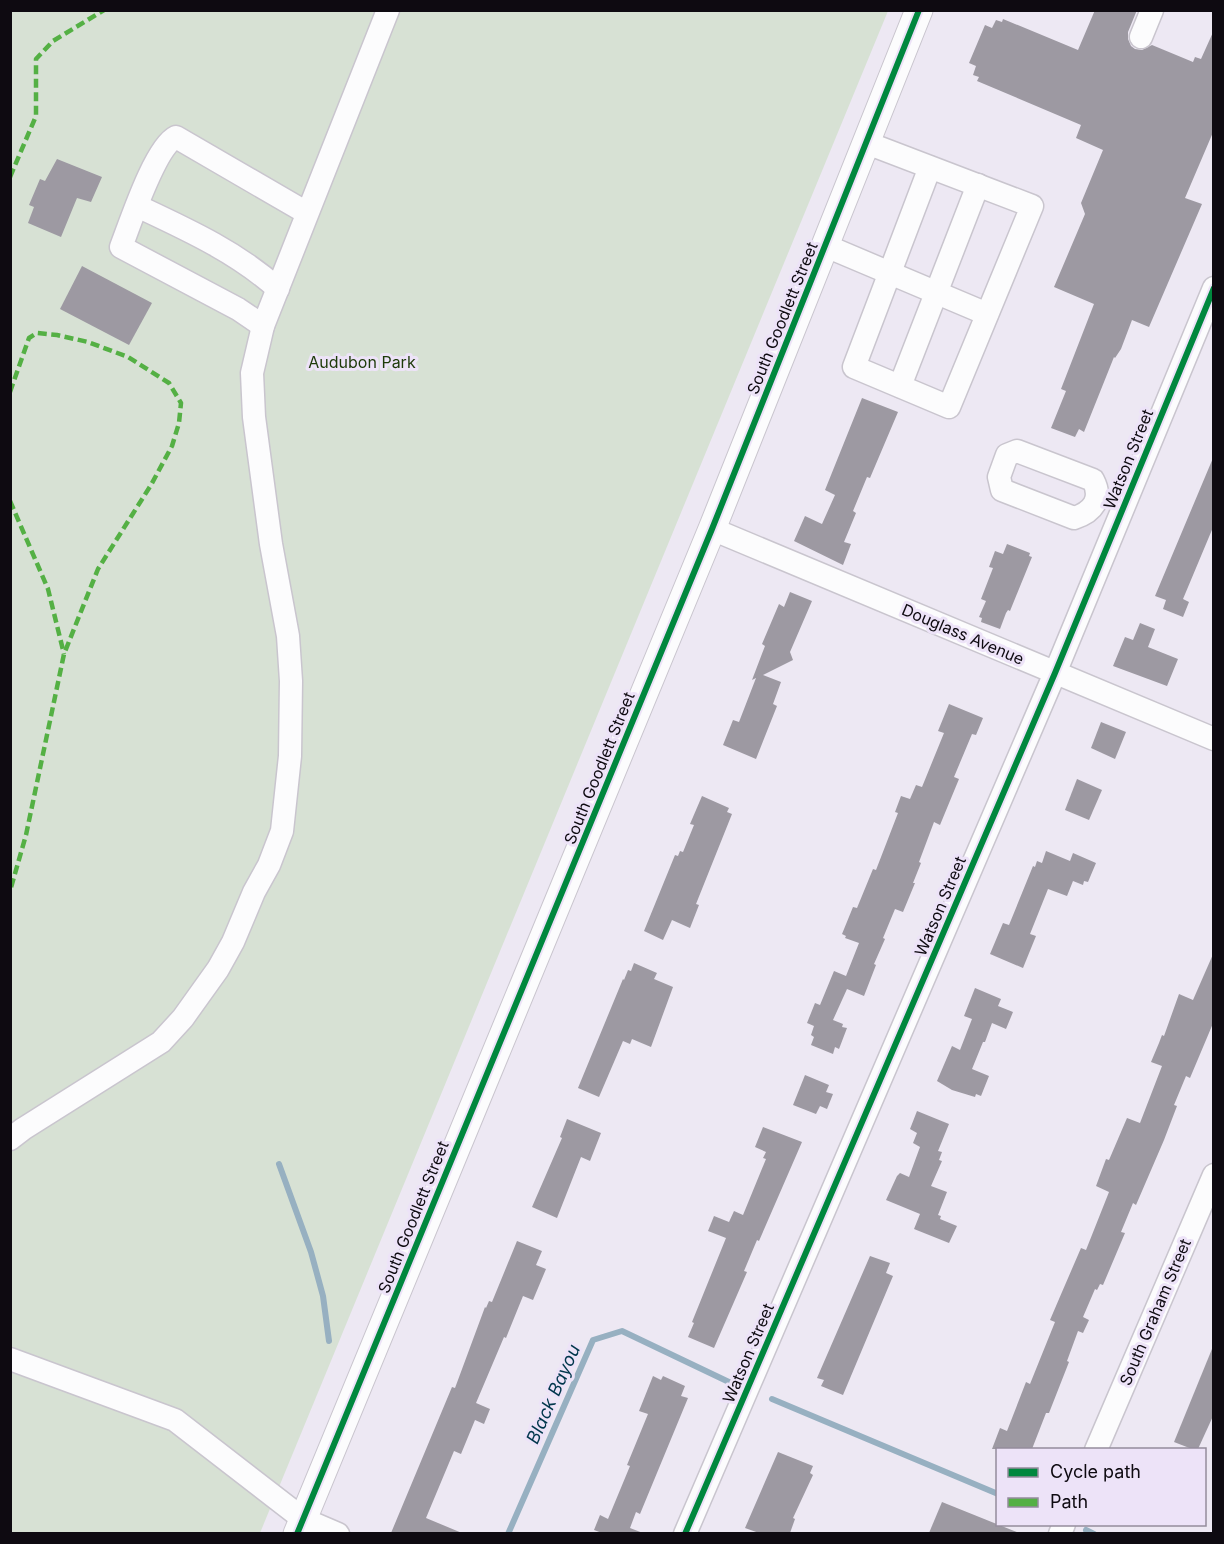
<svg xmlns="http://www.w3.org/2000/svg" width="1224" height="1544" font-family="Inter,sans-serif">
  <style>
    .green { fill: #d7e1d4 }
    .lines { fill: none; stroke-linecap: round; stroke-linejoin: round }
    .stream { stroke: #97b0c1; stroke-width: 6 }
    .building { fill: #9d99a2 }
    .minor-casing { stroke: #c9c5ce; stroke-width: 25 }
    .major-casing { stroke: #c9c5ce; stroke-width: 29 }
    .minor { stroke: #fcfcfd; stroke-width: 22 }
    .major { stroke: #fcfcfd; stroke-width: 27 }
    .quiet { stroke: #54b044; stroke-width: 4.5; stroke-dasharray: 9 4.5; stroke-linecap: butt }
    .cycleway-casing { stroke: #ede3f8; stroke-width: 10 }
    .cycleway { stroke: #00873e; stroke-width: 6 }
    .labels { text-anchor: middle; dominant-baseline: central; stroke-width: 6; stroke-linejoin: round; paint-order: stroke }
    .street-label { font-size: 16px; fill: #0e0a11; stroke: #ede3f8 }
    .park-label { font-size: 16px; fill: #1d3a09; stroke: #ede3f8 }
    .water-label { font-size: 18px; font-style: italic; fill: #00364c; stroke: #ede3f8 }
  </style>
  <rect width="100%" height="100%" fill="#ede8f3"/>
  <path class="green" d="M 10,11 L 888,11 L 260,1533 L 11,1533 Z"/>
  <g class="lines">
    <g class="stream">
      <path d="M 279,1164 L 311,1252 L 323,1296 L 329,1341"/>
      <path d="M 772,1399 L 998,1494"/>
      <path d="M 1086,1530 L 1094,1534"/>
      <path d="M 508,1534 L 593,1340 L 622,1331 L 731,1383"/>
    </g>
  </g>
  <g class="building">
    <path d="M 1095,10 L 1137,10 L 1128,32 L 1128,39 L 1131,46 L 1135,49 L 1142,50 L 1152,45 L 1193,62 L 1195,57 L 1201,59 L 1214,30 L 1214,130 L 1185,198 L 1202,204 L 1149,327 L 1132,320 L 1121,349 L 1115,358 L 1114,357 L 1084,432 L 1079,429 L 1075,437 L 1051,428 L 1066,391 L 1061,389 L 1094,304 L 1054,287 L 1085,214 L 1081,203 L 1103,150 L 1076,138 L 1081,125 L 977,81 L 979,77 L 973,75 L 976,66 L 969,63 L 985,25 L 992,28 L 996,20 L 1002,22 L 1003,19 L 1078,50 Z"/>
    <path d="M 57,159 L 102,177 L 91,202 L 77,198 L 61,237 L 28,223 L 34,207 L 29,205 L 40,179 L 45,181 Z"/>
    <path d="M 82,266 L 152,303 L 129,345 L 60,309 Z"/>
    <path d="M 862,398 L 898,412 L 870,478 L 867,477 L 853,511 L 856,513 L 844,542 L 851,544 L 843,565 L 794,541 L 805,516 L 822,524 L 835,495 L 825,490 Z"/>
    <path d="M 1213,458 L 1214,525 L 1183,599 L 1189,602 L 1183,617 L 1163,609 L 1166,600 L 1155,596 Z"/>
    <path d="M 1007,544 L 1030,553 L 1029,556 L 1032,557 L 1010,611 L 1008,610 L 1006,613 L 1000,629 L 981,622 L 982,618 L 979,617 L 986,601 L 981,599 L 993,568 L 989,567 L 995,551 L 1003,554 Z"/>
    <path d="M 790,592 L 812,601 L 790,652 L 793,660 L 763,675 L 781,682 L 773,704 L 777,706 L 756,759 L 723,745 L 733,720 L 739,722 L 756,678 L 752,680 L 765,646 L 762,644 L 779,604 L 784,607 Z"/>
    <path d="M 1140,623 L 1155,629 L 1148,647 L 1178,659 L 1167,686 L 1113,666 L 1125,637 L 1133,640 Z"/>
    <path d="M 949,704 L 983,718 L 976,735 L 972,734 L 954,777 L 959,779 L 940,825 L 934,822 L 919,862 L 921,863 L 913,883 L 915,883 L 903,912 L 895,909 L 883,938 L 885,939 L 874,964 L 876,965 L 864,996 L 847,989 L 833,1020 L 843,1024 L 842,1027 L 847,1028 L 839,1049 L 835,1047 L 833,1054 L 811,1045 L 814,1037 L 811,1035 L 814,1026 L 807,1023 L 815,1003 L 820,1005 L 834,971 L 846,976 L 859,943 L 845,938 L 846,936 L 842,934 L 853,907 L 857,908 L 873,869 L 876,870 L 898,813 L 895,812 L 901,796 L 910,799 L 916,785 L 922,787 L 944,733 L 938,731 Z"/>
    <path d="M 1101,722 L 1126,732 L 1115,759 L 1091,748 Z"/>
    <path d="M 1077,779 L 1102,790 L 1089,820 L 1065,810 Z"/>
    <path d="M 702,796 L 729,808 L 727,812 L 732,814 L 696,904 L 699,905 L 690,928 L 672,920 L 663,940 L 644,931 L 675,855 L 678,856 L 680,851 L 683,852 L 694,825 L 690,824 Z"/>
    <path d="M 1046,851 L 1070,861 L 1073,853 L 1096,863 L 1088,882 L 1084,881 L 1083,885 L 1073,881 L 1067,896 L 1048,889 L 1030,934 L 1036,936 L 1023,968 L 990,954 L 1003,923 L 1009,925 L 1033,866 L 1035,867 L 1037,861 L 1042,863 Z"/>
    <path d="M 1214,952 L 1214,1021 L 1190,1078 L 1186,1076 L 1174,1105 L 1177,1106 L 1164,1140 L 1136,1205 L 1133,1203 L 1121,1232 L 1125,1233 L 1103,1285 L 1100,1284 L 1097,1290 L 1095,1289 L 1083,1317 L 1089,1320 L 1083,1333 L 1078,1331 L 1067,1361 L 1069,1362 L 1049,1413 L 1046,1413 L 1032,1449 L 992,1449 L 1000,1428 L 1007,1431 L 1026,1382 L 1030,1384 L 1055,1322 L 1050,1320 L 1062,1292 L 1081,1248 L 1086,1250 L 1109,1192 L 1096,1186 L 1106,1159 L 1109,1160 L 1127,1118 L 1140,1123 L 1162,1066 L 1151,1062 L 1159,1043 L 1162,1035 L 1164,1036 L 1179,994 L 1193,1000 Z"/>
    <path d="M 634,963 L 657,973 L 654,979 L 673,987 L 651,1047 L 632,1039 L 630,1044 L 623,1041 L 599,1097 L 578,1088 L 623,979 L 624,980 L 628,970 L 631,971 Z"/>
    <path d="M 975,988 L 1001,999 L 998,1006 L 1013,1012 L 1006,1029 L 992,1023 L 985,1042 L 983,1042 L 972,1069 L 989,1076 L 981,1096 L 976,1094 L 975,1097 L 952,1090 L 937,1081 L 952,1046 L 960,1050 L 972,1019 L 964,1016 Z"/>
    <path d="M 805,1075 L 829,1085 L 826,1092 L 833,1094 L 827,1109 L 820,1106 L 816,1114 L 793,1105 Z"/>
    <path d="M 917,1111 L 949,1124 L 938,1151 L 942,1152 L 939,1160 L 942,1161 L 931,1186 L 947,1192 L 938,1215 L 941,1216 L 940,1219 L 957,1226 L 949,1243 L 914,1229 L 920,1214 L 886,1200 L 897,1176 L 900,1173 L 909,1177 L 920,1147 L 913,1143 L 917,1133 L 910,1129 Z"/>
    <path d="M 567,1119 L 601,1133 L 590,1161 L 581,1157 L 557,1218 L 532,1207 L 562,1138 L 560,1137 Z"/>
    <path d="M 763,1127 L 802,1142 L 759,1241 L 757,1240 L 744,1271 L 747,1272 L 714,1348 L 688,1337 L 694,1323 L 692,1322 L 726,1238 L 708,1231 L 714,1216 L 729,1222 L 734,1211 L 743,1215 L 766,1159 L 763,1158 L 766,1152 L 755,1147 Z"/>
    <path d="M 517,1241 L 542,1251 L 536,1265 L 546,1269 L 533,1300 L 523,1296 L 506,1338 L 504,1337 L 476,1403 L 490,1409 L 484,1424 L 475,1420 L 461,1454 L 454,1451 L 426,1518 L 462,1533 L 391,1533 L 452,1387 L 455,1388 L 485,1307 L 486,1308 L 489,1301 L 492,1302 Z"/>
    <path d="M 870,1256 L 890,1263 L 886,1273 L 893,1276 L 843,1395 L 821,1386 L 824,1380 L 817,1378 Z"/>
    <path d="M 1214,1344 L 1214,1414 L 1198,1449 L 1192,1449 L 1174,1442 Z"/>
    <path d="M 653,1376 L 661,1380 L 663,1376 L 685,1386 L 681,1396 L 688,1398 L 640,1514 L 636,1512 L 630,1528 L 643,1533 L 602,1533 L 594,1530 L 600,1515 L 608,1519 L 630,1466 L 627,1465 L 648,1414 L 639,1411 Z"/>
    <path d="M 778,1452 L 813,1466 L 810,1473 L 813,1475 L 793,1518 L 795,1519 L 790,1533 L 759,1533 L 745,1528 Z"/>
    <path d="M 942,1502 L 1019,1533 L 929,1533 Z"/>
  </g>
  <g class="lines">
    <defs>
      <g id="minor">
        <path d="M 1141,37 L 1152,10"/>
        <path d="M 867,143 L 1032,206 L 949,407 L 854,367 L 930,167"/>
        <path d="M 137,206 C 186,229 237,252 278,289"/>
        <path d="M 826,246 L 987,314"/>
        <path d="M 263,326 L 238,309 L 121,247 C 130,224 155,147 176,137 L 307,213"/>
        <path d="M 900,386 L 978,185"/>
        <path d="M 1017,451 L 1093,480 C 1103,499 1093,512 1074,518 L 1002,490 L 999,477 L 1007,455 Z"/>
        <path d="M 712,529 L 1214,739"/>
        <path d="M 10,1139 L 23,1129 L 161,1042 L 183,1018 L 218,969 L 233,942 L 254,892 L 269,865 L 282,831 L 290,756 L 291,681 L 288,636 L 271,544 L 254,417 L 252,373 L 263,326 L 388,10"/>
        <path d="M 10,1359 L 175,1420 L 303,1519 L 338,1534"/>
        <path d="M 1096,1450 L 1214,1175"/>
        <path d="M 685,1534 L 1055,673 L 1214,288"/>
        <path d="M 1060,1534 L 1064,1524"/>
      </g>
      <path id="major" d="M 297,1534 L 712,529 L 919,10"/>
    </defs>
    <use href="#minor" class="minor-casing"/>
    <use href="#major" class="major-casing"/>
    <use href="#minor" class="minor"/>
    <use href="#major" class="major"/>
    <g class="quiet">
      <path d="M 10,177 L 36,116 L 36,59 L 53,41 L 104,10"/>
      <path d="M 10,392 L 29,338 L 37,333 L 57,335 L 88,342 L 128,357 L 169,383 L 181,403 L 179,423 L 172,446 L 151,485 L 98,569 L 64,654 L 26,835 L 10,891"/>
      <path d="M 10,501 L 48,589 L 64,654"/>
    </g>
    <defs>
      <g id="cycleway">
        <path d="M 297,1534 L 712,529 L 919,10"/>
        <path d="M 685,1534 L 1055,673 L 1214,288"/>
      </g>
    </defs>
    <use href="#cycleway" class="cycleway-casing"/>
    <use href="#cycleway" class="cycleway"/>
  </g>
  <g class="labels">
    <g class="street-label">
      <text transform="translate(782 318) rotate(-68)">South Goodlett Street</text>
      <text transform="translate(1128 459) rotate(-68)">Watson Street</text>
      <text transform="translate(963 634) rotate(23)">Douglass Avenue</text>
      <text transform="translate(599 768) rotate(-68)">South Goodlett Street</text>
      <text transform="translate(940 906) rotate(-67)">Watson Street</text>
      <text transform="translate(413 1217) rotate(-68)">South Goodlett Street</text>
      <text transform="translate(1155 1312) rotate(-67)">South Graham Street</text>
      <text transform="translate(748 1353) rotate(-67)">Watson Street</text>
    </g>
    <g class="park-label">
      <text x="362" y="362">Audubon Park</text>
    </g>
    <g class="water-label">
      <text transform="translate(553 1394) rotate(-66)">Black Bayou</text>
    </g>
  </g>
  <rect width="1224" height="1544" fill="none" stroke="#0e0a11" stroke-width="24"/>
  <rect x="996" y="1448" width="210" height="78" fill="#ede3f8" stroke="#948c9c" stroke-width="1.5"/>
  <rect x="1008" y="1468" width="30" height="9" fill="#00873e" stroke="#948c9c" stroke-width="1.5"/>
  <text x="1050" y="1478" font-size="18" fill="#0e0a11">Cycle path</text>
  <rect x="1008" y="1498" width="30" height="9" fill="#54b044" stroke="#948c9c" stroke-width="1.5"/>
  <text x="1050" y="1508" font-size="18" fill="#0e0a11">Path</text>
</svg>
